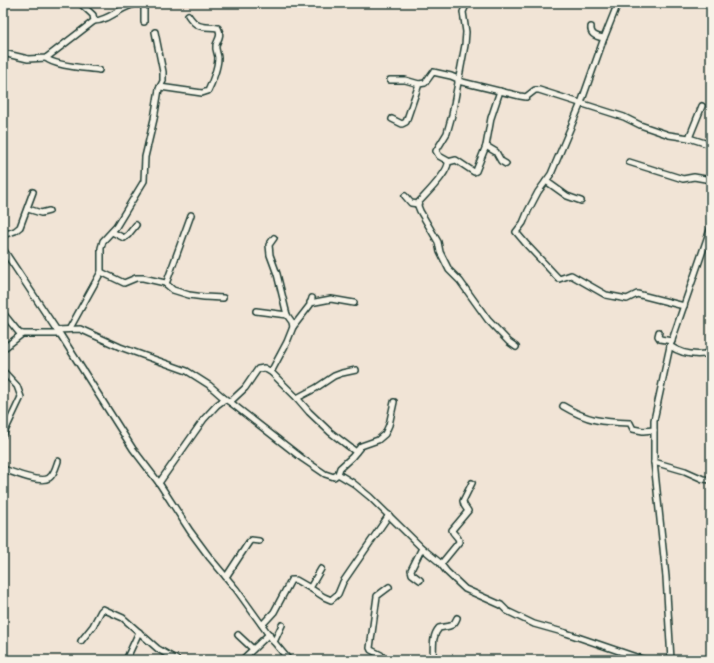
<svg xmlns="http://www.w3.org/2000/svg" width="714" height="663" font-family="Pangolin,sans-serif">
  <style>
    .lines { fill: none; stroke-linecap: round; stroke-linejoin: round }
    .minor-casing { stroke: #1f3d34; stroke-width: 8 }
    .minor { stroke: #f7f3e8; stroke-width: 5 }
  </style>
  <rect width="100%" height="100%" fill="#f1e4d6"/>
  <filter id="ink" filterUnits="userSpaceOnUse"><feTurbulence type="fractalNoise" baseFrequency=".025" numOctaves="2"/><feDisplacementMap in="SourceGraphic" scale="8" xChannelSelector="R" yChannelSelector="G"/><feConvolveMatrix kernelMatrix="1 2 1 2 8 2 1 2 1" color-interpolation-filters="sRGB"/></filter>
  <g filter="url(#ink)">
    <g class="lines">
      <defs>
        <g id="minor">
          <path d="M 140,3 L 144,6 L 144,22"/>
          <path d="M 467,3 L 463,12 L 466,32 L 465,45 L 452,115 L 447,133 L 436,151 L 439,156 L 448,161 C 450,171 427,193 419,202 L 418,206 L 420,211 L 438,242 L 440,252 L 449,270 L 460,281 L 488,320 L 509,342 L 516,347"/>
          <path d="M 618,3 L 604,38 L 581,103 L 551,174 L 538,192 L 528,211 L 523,223 L 516,232 L 527,245 L 559,279 L 571,275 L 606,295 L 627,299 L 637,294 L 684,306"/>
          <path d="M 94,21 C 110,21 123,4 140,3"/>
          <path d="M 591,27 C 590,35 597,37 604,38"/>
          <path d="M 3,53 L 28,59 L 46,58 L 94,21 L 93,15 L 80,3"/>
          <path d="M 46,58 C 54,66 87,68 99,70"/>
          <path d="M 390,80 L 405,80 L 419,84"/>
          <path d="M 458,81 L 520,96 L 526,97 L 535,90 L 539,90 L 624,117 L 640,125 L 669,135 L 689,138 L 711,145"/>
          <path d="M 160,87 L 202,93 L 208,91 C 212,83 218,67 218,58 C 218,54 215,50 216,45 C 218,39 222,35 218,28 C 203,26 198,30 188,15"/>
          <path d="M 500,91 L 491,118 L 486,146 L 496,152 L 501,161 L 506,164"/>
          <path d="M 392,119 L 402,124 L 406,122 L 419,84 L 425,83 L 433,72 L 451,76 L 458,79"/>
          <path d="M 689,138 L 702,106"/>
          <path d="M 448,162 L 456,160 L 474,172 L 476,171 L 486,146"/>
          <path d="M 629,162 L 683,179 L 694,177 L 711,180"/>
          <path d="M 546,181 L 567,196 L 581,201"/>
          <path d="M 405,196 L 411,203 L 418,204"/>
          <path d="M 28,209 L 41,213 L 49,211"/>
          <path d="M 112,232 L 124,238 L 128,235 L 136,225"/>
          <path d="M 3,235 L 15,231 L 20,227 L 33,192"/>
          <path d="M 3,249 L 58,332"/>
          <path d="M 101,272 L 124,283 L 136,278 L 143,278 L 165,283 L 173,290 L 189,295 L 204,297 L 223,298"/>
          <path d="M 166,284 L 191,215"/>
          <path d="M 310,303 L 331,299 L 354,303"/>
          <path d="M 256,311 L 287,315"/>
          <path d="M 3,313 L 20,334 L 60,334 L 133,449 L 159,483 L 190,531 L 210,558 L 236,589 L 274,642 L 289,660"/>
          <path d="M 293,327 L 310,305 L 312,298"/>
          <path d="M 70,328 L 101,272 L 101,248 L 103,241 L 116,227 L 144,181 L 145,157 L 154,119 L 159,89 L 163,81 L 163,72 L 155,32"/>
          <path d="M 57,330 L 80,329 L 120,347 L 187,371 L 209,385 L 225,399 L 230,402 L 303,459 L 325,474 L 334,477 L 338,474 L 353,483 L 370,497 L 422,548 L 439,562 L 447,572 L 465,589 L 501,605 L 507,611 L 534,624 L 566,633 L 645,660"/>
          <path d="M 659,332 L 658,336 L 660,339 L 672,341"/>
          <path d="M 670,346 C 683,355 696,356 711,353"/>
          <path d="M 3,349 L 22,334"/>
          <path d="M 3,371 L 17,386 L 21,397 L 3,435"/>
          <path d="M 271,372 L 287,342 L 293,327 L 292,322 L 287,315 L 277,274 L 270,255 L 269,245 L 274,238"/>
          <path d="M 297,398 L 316,388 L 334,376 L 342,373 L 356,370"/>
          <path d="M 230,402 L 245,388 L 258,369 L 264,368 L 271,372 L 297,398 L 309,412 L 330,432 L 356,452"/>
          <path d="M 563,406 C 588,421 602,422 630,423 L 633,429 L 643,431 L 654,430"/>
          <path d="M 654,462 L 685,471 L 703,479 L 711,480"/>
          <path d="M 3,469 C 13,472 40,484 49,478 C 54,475 56,467 58,461"/>
          <path d="M 338,474 L 340,468 L 352,457 L 361,446 L 378,440 L 385,434 L 389,425 L 394,402"/>
          <path d="M 159,483 L 204,419 L 217,405 L 225,399"/>
          <path d="M 441,564 L 459,542 C 459,536 453,535 452,530 L 468,511 L 464,505 L 463,501 L 472,483"/>
          <path d="M 321,569 L 310,588 L 324,597 L 331,600 L 338,594 L 343,582 L 389,515"/>
          <path d="M 226,577 L 249,542 L 251,540 L 259,541"/>
          <path d="M 420,580 L 412,574 L 411,570 L 422,548"/>
          <path d="M 262,625 L 274,612 L 291,580 L 296,580 L 310,588"/>
          <path d="M 238,635 L 253,649"/>
          <path d="M 81,641 L 93,626 L 101,611 L 103,609 L 123,618 L 158,649 L 177,660"/>
          <path d="M 274,642 L 282,625"/>
          <path d="M 126,660 L 139,632"/>
          <path d="M 242,660 L 269,634"/>
          <path d="M 384,660 L 381,655 L 371,650 L 370,648 L 377,596 L 389,587"/>
          <path d="M 433,660 C 434,649 431,637 439,628 C 448,626 453,628 457,618"/>
          <path d="M 671,660 L 666,577 L 654,462 L 654,420 L 670,346 L 711,227"/>
        </g>
      </defs>
      <use href="#minor" class="minor-casing"/>
      <use href="#minor" class="minor"/>
    </g>
  </g>
  <rect width="714" height="663" fill="none" stroke="#f7f3e8" stroke-width="16"/>
  <rect x="8" y="8" width="698" height="647" fill="none" stroke="#1f3d34" stroke-width="1.5" filter="url(#ink)"/>
</svg>
